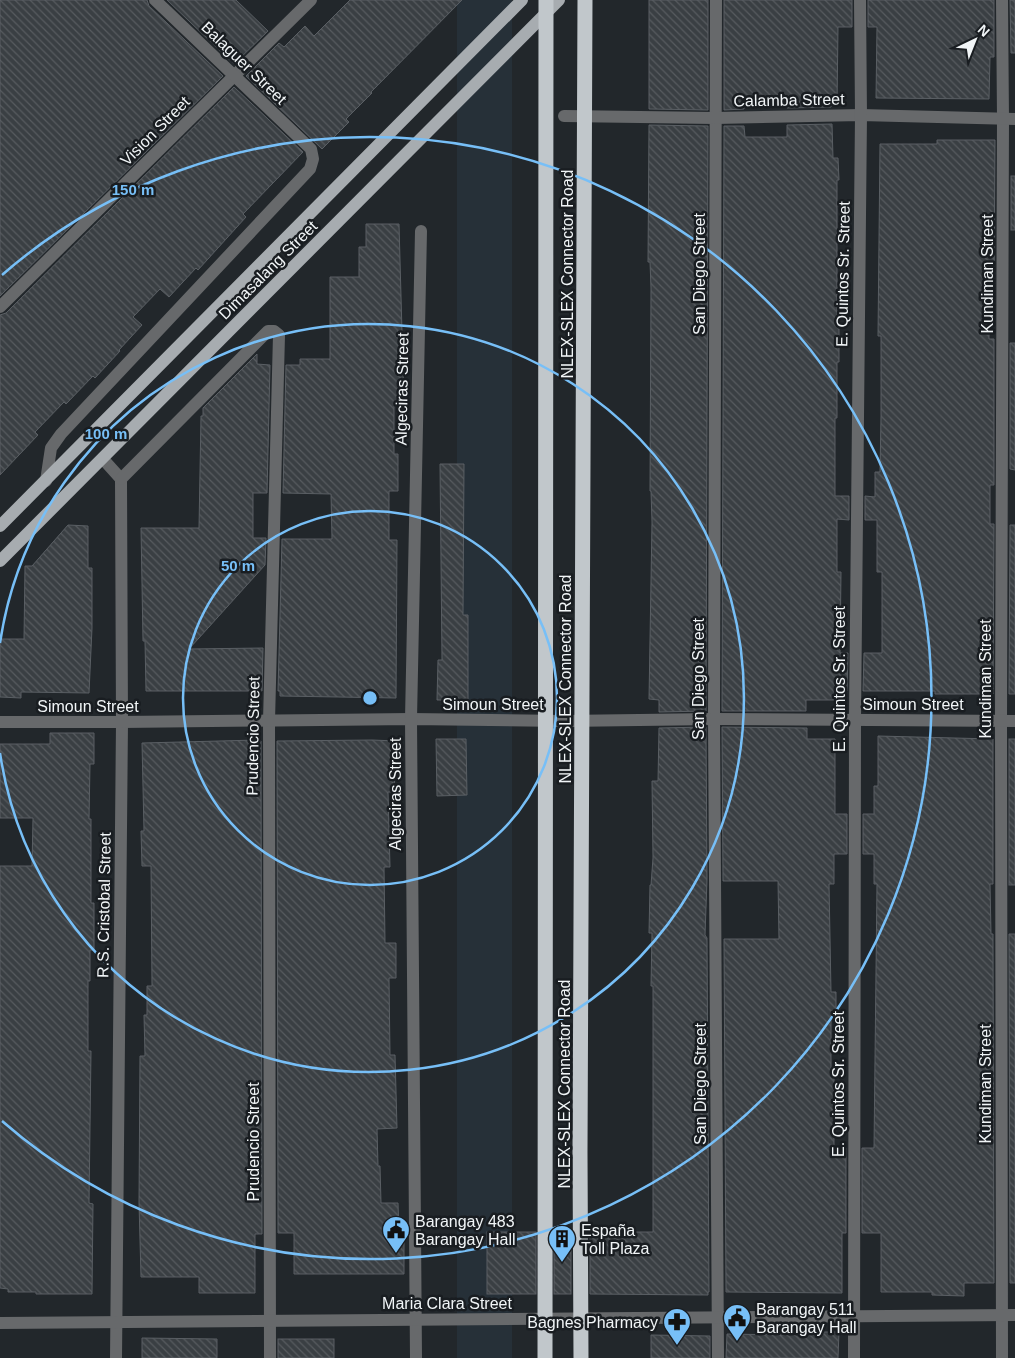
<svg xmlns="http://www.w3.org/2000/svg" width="1015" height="1358" font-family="Helvetica,sans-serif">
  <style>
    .built { fill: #263038 }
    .building { fill: url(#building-back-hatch); stroke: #5a5f64 }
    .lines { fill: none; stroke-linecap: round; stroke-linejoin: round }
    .minor { stroke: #67696b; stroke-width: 12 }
    .tertiary { stroke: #67696b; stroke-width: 12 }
    .primary { stroke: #a7acb0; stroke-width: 12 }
    .motorway-bridge { stroke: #c1c7cb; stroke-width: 15 }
    .ring { fill: none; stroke: #77bff7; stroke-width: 2.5 }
    .labels { text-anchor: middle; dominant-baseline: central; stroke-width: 5; stroke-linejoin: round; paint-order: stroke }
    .street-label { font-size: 16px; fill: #f1f5f7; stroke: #191d21 }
    .poi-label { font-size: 16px; fill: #f1f5f7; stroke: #191d21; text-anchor: start }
    .centre { fill: #77bff7; stroke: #191d21; stroke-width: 2.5 }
    .ring-label { font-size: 15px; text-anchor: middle; font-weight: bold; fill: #77bff7; stroke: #191d21; stroke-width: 5; stroke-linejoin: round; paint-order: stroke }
  </style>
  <defs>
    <pattern id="building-back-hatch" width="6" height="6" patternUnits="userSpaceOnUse" patternTransform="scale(1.25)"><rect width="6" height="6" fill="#3a3f43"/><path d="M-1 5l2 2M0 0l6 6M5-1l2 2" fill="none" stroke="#575b5f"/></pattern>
  </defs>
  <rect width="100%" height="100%" fill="#22272b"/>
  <rect class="built" x="457" y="0" width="55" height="1358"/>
  <g class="building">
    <path d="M 0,0 L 147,0 L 149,6 L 223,76 L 0,296 Z"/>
    <path d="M 167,0 L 236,0 L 268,31 L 234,64 Z"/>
    <path d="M 350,0 L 462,0 L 371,92 L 372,93 L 346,119 L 349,122 L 322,149 L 246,76 L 279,43 L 284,47 L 305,26 L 314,36 Z"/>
    <path d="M 649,0 L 708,0 L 708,110 L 649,109 Z"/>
    <path d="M 724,0 L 852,0 L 852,27 L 838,27 L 837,105 L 831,105 L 831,107 L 787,108 L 787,99 L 744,98 L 744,109 L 724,110 Z"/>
    <path d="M 868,0 L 994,0 L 994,57 L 990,57 L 989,99 L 876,98 L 877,27 L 868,27 Z"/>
    <path d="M 1010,0 L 1015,0 L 1015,53 L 1011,53 Z"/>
    <path d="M 234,87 L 303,152 L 243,214 L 246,217 L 198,270 L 196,268 L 169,297 L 160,289 L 133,317 L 142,325 L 119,350 L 120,351 L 95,378 L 93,376 L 66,404 L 64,402 L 35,432 L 38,435 L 0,475 L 0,315 L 6,313 Z"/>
    <path d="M 832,124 L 833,158 L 838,158 L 839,180 L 837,180 L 837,317 L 839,317 L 839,362 L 837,362 L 837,418 L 835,418 L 835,496 L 849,496 L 849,520 L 837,519 L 837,572 L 841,572 L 840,653 L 848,653 L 847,691 L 841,691 L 841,700 L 806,700 L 806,711 L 722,711 L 724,126 L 744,126 L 745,137 L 787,137 L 787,125 Z"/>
    <path d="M 649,125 L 708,126 L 706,711 L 659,712 L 659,700 L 649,699 L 652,522 L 651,491 L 650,491 L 651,288 L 650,262 L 648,262 Z"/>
    <path d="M 937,140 L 995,140 L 994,289 L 989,289 L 989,339 L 994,339 L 994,485 L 990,485 L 990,524 L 994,524 L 993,694 L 935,694 L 935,691 L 863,691 L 864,653 L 882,653 L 882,572 L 877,572 L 877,520 L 865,520 L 865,496 L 875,497 L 875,472 L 880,472 L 881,417 L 881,336 L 878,336 L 880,144 L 937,144 Z"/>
    <rect x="1011" y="176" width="4" height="54"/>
    <path d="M 366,224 L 399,224 L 404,404 L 394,404 L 394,454 L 398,454 L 398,491 L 389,491 L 389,540 L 397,540 L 396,698 L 280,696 L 280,691 L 278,691 L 282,539 L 332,539 L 331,494 L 283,493 L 286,365 L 300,365 L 300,359 L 330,359 L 330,277 L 359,277 L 359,247 L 366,247 Z"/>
    <path d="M 1010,343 L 1015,343 L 1015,470 L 1010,469 Z"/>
    <path d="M 257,354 L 257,364 L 270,365 L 267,493 L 253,493 L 253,538 L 266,538 L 265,565 L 189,649 L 263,648 L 262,691 L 146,691 L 145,641 L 143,641 L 141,528 L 199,528 L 201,416 L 203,416 L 203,408 Z"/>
    <path d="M 440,464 L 464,464 L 463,615 L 468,615 L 468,700 L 437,700 L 438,660 L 442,660 Z"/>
    <path d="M 68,525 L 88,526 L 88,568 L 92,568 L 92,628 L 89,693 L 21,692 L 21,698 L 0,697 L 0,639 L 24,639 L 25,566 L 32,566 Z"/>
    <path d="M 1010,525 L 1015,525 L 1015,694 L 1009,694 Z"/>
    <path d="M 706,727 L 707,880 L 705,935 L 707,938 L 709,1292 L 708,1292 L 708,1295 L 590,1294 L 590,1232 L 653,1232 L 653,986 L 651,986 L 652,933 L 649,933 L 650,885 L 651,885 L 653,858 L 652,781 L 658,781 L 659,728 Z"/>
    <path d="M 722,727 L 807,728 L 807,739 L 835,739 L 835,814 L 847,814 L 847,854 L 834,854 L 834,884 L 829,884 L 831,992 L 836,992 L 836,1015 L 831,1015 L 831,1072 L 834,1072 L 834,1148 L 846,1148 L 846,1233 L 842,1233 L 842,1293 L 726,1292 L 724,939 L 779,939 L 778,881 L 723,881 Z"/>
    <path d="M 50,733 L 94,733 L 94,764 L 90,764 L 89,819 L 91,819 L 91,903 L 94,903 L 94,950 L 90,950 L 90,981 L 88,981 L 88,1051 L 91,1051 L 89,1203 L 93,1204 L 92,1294 L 36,1294 L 36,1292 L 8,1292 L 8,1289 L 0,1288 L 0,866 L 32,866 L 33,818 L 0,818 L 0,744 L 50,744 Z"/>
    <path d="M 878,736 L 993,739 L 993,884 L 990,884 L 991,934 L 993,934 L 994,1283 L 964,1283 L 964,1296 L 932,1295 L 932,1292 L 881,1292 L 881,1233 L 862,1233 L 862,1148 L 874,1148 L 877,884 L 874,884 L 874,854 L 863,854 L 863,814 L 874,814 L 874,786 L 878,786 Z"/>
    <path d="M 436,739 L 466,739 L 467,795 L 437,796 Z"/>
    <rect x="1009" y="739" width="6" height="146"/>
    <path d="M 258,740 L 261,741 L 262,1234 L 255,1234 L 255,1293 L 199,1293 L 199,1277 L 141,1277 L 139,1203 L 140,1056 L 145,1056 L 144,1015 L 147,1015 L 147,986 L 152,986 L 151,866 L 142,866 L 141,831 L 144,831 L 142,743 Z"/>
    <path d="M 372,740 L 396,741 L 394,792 L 388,792 L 390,867 L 384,867 L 385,943 L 396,943 L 396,978 L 389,978 L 390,1055 L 395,1055 L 397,1128 L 377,1129 L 378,1166 L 380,1166 L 381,1203 L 398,1203 L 399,1235 L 404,1235 L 404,1274 L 294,1274 L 294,1233 L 278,1233 L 277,741 Z"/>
    <path d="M 1009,934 L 1015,934 L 1015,1283 L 1010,1283 Z"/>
    <rect x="487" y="1232" width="49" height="62"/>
    <rect x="554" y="1232" width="17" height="62"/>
    <path d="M 785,1332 L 839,1332 L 838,1358 L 726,1358 L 727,1334 L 785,1335 Z"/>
    <path d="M 651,1335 L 710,1336 L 710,1358 L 651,1358 Z"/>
    <path d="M 142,1338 L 217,1339 L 217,1358 L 142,1358 Z"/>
    <rect x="278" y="1339" width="56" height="19"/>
  </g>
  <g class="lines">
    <g class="minor">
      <path d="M 716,0 L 714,719 L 718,1358"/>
      <path d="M 1002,0 L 1003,119 L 1001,721 L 1002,1358"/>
      <path d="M 564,116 L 715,118 L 861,115 L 1015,119"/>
      <path d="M 0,307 L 311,0"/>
      <path d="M 103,459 L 121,479 L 122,722 L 116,1358"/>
      <path d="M 121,479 L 268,331 L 274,331 L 279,335 L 269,721 L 270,1358"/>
      <path d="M 46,481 L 51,448 L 61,434 L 310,169 L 313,159 L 311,149 L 155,0"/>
      <path d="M 0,722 L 122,722 L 411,719 L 564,721 L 714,719 L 1015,721"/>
      <path d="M 416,1358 L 411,719 L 421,231"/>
      <path d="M 854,1358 L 855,720 L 861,115 L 860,0"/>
    </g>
    <path class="tertiary" d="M 0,1323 L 1015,1315"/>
    <g class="primary">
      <path d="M 0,526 L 522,0"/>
      <path d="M 0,561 L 559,0"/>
    </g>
    <g class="motorway-bridge">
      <path d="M 545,1358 L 546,0"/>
      <path d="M 581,1358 L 580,1152 L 585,0"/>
    </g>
  </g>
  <g class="ring">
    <circle cx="370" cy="698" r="187"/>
    <path d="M0 643A374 374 0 1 1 0 753"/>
    <path d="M2 275A561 561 0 1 1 2 1121"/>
  </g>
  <defs>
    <symbol id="civic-pin" viewBox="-11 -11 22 30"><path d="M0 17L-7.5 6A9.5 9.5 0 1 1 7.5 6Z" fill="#77bff7" stroke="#191d21"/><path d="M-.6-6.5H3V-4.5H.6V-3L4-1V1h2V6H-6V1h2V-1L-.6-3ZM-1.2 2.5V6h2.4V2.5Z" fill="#111"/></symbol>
    <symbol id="building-pin" viewBox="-11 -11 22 30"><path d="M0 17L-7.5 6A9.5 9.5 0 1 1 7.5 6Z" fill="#77bff7" stroke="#191d21"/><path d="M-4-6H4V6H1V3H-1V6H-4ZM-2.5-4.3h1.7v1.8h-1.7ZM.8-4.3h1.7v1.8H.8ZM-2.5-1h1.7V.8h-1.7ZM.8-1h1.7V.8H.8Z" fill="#111"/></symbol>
    <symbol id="pharmacy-pin" viewBox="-11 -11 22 30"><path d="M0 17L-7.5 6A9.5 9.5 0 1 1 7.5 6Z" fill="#77bff7" stroke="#191d21"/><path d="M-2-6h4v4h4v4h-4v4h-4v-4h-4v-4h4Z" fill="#111"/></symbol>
  </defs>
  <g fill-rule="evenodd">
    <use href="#civic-pin" x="380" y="1214" width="32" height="43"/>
    <use href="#building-pin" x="546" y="1223" width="32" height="43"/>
    <use href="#civic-pin" x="721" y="1302" width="32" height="43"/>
    <use href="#pharmacy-pin" x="661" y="1306" width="32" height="43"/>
  </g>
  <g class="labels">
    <g class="street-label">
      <text transform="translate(244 63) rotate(44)">Balaguer Street</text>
      <text transform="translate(789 100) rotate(-1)">Calamba Street</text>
      <text transform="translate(155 131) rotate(-45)">Vision Street</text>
      <text transform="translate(268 270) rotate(-45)">Dimasalang Street</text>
      <text transform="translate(567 274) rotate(-90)">NLEX-SLEX Connector Road</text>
      <text transform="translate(699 274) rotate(-90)">San Diego Street</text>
      <text transform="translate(843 274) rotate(-89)">E. Quintos Sr. Street</text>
      <text transform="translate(987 274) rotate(-90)">Kundiman Street</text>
      <text transform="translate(402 389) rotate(-89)">Algeciras Street</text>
      <text transform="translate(565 679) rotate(-90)">NLEX-SLEX Connector Road</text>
      <text transform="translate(698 679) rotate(-90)">San Diego Street</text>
      <text transform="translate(839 679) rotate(-90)">E. Quintos Sr. Street</text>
      <text transform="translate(985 679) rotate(-90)">Kundiman Street</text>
      <text x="493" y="704">Simoun Street</text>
      <text x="913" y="704">Simoun Street</text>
      <text x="88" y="706">Simoun Street</text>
      <text transform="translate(253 736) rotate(-89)">Prudencio Street</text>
      <text transform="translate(395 794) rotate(-90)">Algeciras Street</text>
      <text transform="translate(104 905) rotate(-89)">R.S. Cristobal Street</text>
      <text transform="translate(564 1084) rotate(-90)">NLEX-SLEX Connector Road</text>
      <text transform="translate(700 1084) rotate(-90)">San Diego Street</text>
      <text transform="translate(838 1084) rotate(-90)">E. Quintos Sr. Street</text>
      <text transform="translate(985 1084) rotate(-90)">Kundiman Street</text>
      <text transform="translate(253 1142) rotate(-90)">Prudencio Street</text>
      <text x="447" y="1303">Maria Clara Street</text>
    </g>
    <g class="poi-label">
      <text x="415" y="1221">Barangay 483<tspan x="415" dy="18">Barangay Hall</tspan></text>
      <text x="581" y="1230">España<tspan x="581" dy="18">Toll Plaza</tspan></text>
      <text x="756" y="1309">Barangay 511<tspan x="756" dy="18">Barangay Hall</tspan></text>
      <text x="658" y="1322" text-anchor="end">Bagnes Pharmacy</text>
    </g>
  </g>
  <circle cx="370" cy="698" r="8" class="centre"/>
  <g class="ring-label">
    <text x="133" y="195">150 m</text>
    <text x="106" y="439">100 m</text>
    <text x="238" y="571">50 m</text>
  </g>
  <g transform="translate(975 40) rotate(43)" stroke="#191d21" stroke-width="4" paint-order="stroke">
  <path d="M0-4L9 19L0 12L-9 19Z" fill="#f1f5f7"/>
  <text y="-8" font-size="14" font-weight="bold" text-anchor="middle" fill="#f1f5f7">N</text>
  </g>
</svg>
